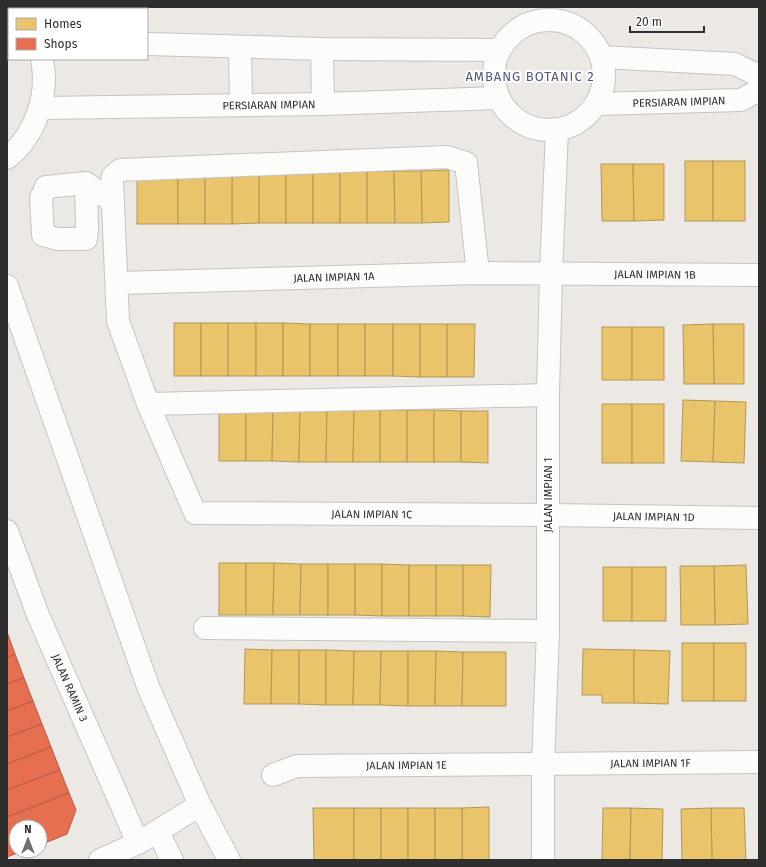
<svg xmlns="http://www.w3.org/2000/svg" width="766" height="867" font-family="'Fira Sans',sans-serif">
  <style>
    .homes { fill: #e9c46a; stroke: #b19758 }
    .shops { fill: #e76f51; stroke: #b05c46 }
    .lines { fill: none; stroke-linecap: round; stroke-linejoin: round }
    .minor-casing { stroke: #c5c4c5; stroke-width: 24 }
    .minor { stroke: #fcfcfb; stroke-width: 22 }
    .labels { text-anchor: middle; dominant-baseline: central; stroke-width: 4; stroke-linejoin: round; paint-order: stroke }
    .street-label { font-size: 11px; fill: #2e2e2e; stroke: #fff }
    .quarter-label { font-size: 13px; letter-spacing: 1px; fill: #4d5680; stroke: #fff }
  </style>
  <rect width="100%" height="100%" fill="#ece8e4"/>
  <g class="homes">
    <rect x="685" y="161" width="28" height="60"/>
    <rect x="713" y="161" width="32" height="60"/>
    <path d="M 601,164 L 633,164 L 634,221 L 602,221 Z"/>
    <path d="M 633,164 L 664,164 L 664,220 L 634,221 Z"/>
    <path d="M 449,170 L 449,222 L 422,223 L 421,171 Z"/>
    <rect x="259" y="171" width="27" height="52"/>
    <path d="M 259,171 L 259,223 L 232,224 L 232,172 Z"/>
    <rect x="286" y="171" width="27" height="52"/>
    <rect x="313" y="171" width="27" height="52"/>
    <rect x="340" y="171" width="27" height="52"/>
    <path d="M 367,171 L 394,171 L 395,223 L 367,223 Z"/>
    <path d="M 394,171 L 421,171 L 422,223 L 395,223 Z"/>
    <rect x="137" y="172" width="41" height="52"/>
    <rect x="178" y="172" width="27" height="52"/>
    <rect x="205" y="172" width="27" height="52"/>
    <rect x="174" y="323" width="27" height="53"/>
    <rect x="201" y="323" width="27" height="53"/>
    <rect x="228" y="323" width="28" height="53"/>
    <rect x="256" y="323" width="27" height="53"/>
    <path d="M 283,323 L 310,324 L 310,376 L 283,376 Z"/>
    <rect x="310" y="324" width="28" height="52"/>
    <rect x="338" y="324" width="27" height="52"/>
    <rect x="365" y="324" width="28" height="52"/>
    <path d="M 393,324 L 420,324 L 420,377 L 393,376 Z"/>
    <rect x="420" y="324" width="27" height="53"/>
    <path d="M 447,324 L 475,324 L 474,377 L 447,377 Z"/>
    <path d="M 713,324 L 744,324 L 744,384 L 714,384 Z"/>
    <path d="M 713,324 L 714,384 L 684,384 L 683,325 Z"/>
    <rect x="602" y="327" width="30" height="53"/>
    <rect x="632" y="327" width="32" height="53"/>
    <path d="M 683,400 L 715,401 L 713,462 L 681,461 Z"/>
    <path d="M 715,401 L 746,402 L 744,463 L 713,462 Z"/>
    <rect x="602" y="404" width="30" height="59"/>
    <rect x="632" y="404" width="32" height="59"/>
    <path d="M 219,409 L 246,410 L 246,461 L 219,461 Z"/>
    <path d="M 246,410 L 273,410 L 272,461 L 246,461 Z"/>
    <path d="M 273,410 L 300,410 L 299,462 L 272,461 Z"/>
    <path d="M 300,410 L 327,410 L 326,462 L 299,462 Z"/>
    <path d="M 327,410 L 354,410 L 353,462 L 326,462 Z"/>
    <path d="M 354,410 L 380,410 L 380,462 L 353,462 Z"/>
    <rect x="380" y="410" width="27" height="52"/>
    <rect x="407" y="410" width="27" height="52"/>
    <path d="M 434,410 L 461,411 L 461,462 L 434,462 Z"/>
    <path d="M 461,411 L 488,411 L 488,463 L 461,462 Z"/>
    <rect x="219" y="563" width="27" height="52"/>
    <path d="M 246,563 L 274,563 L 273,615 L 246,615 Z"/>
    <path d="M 274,563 L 301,564 L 300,615 L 273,615 Z"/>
    <path d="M 301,564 L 328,564 L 328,615 L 300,615 Z"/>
    <rect x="328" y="564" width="27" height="51"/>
    <path d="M 355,564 L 382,564 L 382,616 L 355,615 Z"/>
    <path d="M 382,564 L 409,565 L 409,616 L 382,616 Z"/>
    <rect x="409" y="565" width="27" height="51"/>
    <rect x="436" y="565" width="27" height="51"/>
    <path d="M 463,565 L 491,565 L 490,617 L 463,616 Z"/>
    <path d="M 746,565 L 748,624 L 715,625 L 714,566 Z"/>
    <path d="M 680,566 L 714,566 L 715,625 L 681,625 Z"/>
    <rect x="603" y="567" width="29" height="54"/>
    <rect x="632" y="567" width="34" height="54"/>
    <rect x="682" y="643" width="32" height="58"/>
    <rect x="714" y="643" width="32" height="58"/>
    <path d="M 245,649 L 272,650 L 271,704 L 244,704 Z"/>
    <path d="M 583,649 L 634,650 L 634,703 L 602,703 L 602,695 L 582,695 Z"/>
    <path d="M 272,650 L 299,650 L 299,704 L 271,704 Z"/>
    <path d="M 299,650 L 326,650 L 326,705 L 299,704 Z"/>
    <path d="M 326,650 L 354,651 L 353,705 L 326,705 Z"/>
    <path d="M 634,650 L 670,651 L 668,704 L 634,703 Z"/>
    <path d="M 354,651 L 381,651 L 380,705 L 353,705 Z"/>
    <path d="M 381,651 L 408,651 L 408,706 L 380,705 Z"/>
    <path d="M 408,651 L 436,651 L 435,706 L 408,706 Z"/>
    <path d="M 436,651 L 463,652 L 462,706 L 435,706 Z"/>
    <path d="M 463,652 L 506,652 L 506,706 L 462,706 Z"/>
    <path d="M 489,807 L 489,860 L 462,860 L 462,808 Z"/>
    <path d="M 313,808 L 354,808 L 354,860 L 314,860 Z"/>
    <rect x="354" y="808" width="27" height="52"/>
    <rect x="381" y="808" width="27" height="52"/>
    <rect x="408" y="808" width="27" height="52"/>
    <rect x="435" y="808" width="27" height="52"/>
    <path d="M 603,808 L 631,808 L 630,860 L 602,860 Z"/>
    <path d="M 631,808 L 663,809 L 662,860 L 630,860 Z"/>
    <path d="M 711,808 L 744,808 L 746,860 L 712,860 Z"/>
    <path d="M 711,808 L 712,860 L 682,860 L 681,809 Z"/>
  </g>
  <g class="shops">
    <path d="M 7,632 L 15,654 L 7,658 Z"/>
    <path d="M 15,654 L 24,678 L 7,684 L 7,658 Z"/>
    <path d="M 24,678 L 33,701 L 7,711 L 7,684 Z"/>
    <path d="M 33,701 L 42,724 L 7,737 L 7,711 Z"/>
    <path d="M 42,724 L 51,747 L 7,764 L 7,737 Z"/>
    <path d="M 51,747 L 60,770 L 7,790 L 7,764 Z"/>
    <path d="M 60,770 L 69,793 L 7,817 L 7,790 Z"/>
    <path d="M 69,793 L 76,810 L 67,834 L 40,845 L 40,827 L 16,827 L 16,851 L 23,851 L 7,857 L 7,817 Z"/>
  </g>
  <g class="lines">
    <defs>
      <g id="minor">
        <path d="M 18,7 L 20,9"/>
        <circle cx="549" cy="75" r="55"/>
        <path d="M 147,44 L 322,49 L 499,50"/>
        <path d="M 240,47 L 241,104"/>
        <path d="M 322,49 L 323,104"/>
        <path d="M 601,57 L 735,64 L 759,76"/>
        <path id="s1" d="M 596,104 L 741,100 L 759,90"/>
        <path id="s2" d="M 40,108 L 323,104 L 498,98"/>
        <path d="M 7,158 C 36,135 49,95 42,59"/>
        <path d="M 86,183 L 87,228 L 86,239 L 57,239 L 43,235 L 41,198 L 46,187 L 86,183 L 113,202"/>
        <path id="s3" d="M 478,273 L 466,163 L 447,157 L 120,170 L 113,176 L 112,182 L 118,321 L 148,404 L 195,513 L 548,515 L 759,518"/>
        <path id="s4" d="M 117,283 L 478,273 L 759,275"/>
        <path d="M 7,286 L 149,689 L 200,805 L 229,860"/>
        <path d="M 148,404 L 548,395"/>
        <path id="s5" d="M 7,531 L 38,615 L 138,843"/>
        <path d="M 205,628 L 548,631"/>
        <path id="s6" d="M 273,775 L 297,766 L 759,762"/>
        <path d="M 158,832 L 172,860"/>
        <path d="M 100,860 L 138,843 L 200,805"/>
        <path d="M 543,860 L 543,764 L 548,631 L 548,395 L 551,273 L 557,129"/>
      </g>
    </defs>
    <use href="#minor" class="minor-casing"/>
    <use href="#minor" class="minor"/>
  </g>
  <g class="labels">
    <g class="street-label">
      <text stroke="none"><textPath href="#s1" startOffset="83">PERSIARAN IMPIAN</textPath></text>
      <text stroke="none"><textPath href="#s2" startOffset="229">PERSIARAN IMPIAN</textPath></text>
      <text stroke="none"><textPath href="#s4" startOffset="538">JALAN IMPIAN 1B</textPath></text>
      <text stroke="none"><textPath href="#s4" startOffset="217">JALAN IMPIAN 1A</textPath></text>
      <text transform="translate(548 495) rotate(-90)">JALAN IMPIAN 1</text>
      <text stroke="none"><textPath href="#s3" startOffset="996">JALAN IMPIAN 1C</textPath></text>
      <text stroke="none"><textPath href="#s3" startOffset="1278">JALAN IMPIAN 1D</textPath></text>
      <text stroke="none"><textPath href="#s5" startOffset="169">JALAN RAMIN 3</textPath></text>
      <text stroke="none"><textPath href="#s6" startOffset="379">JALAN IMPIAN 1F</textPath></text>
      <text stroke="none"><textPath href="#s6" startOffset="135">JALAN IMPIAN 1E</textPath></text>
    </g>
    <g class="quarter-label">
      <text x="530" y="76">AMBANG BOTANIC 2</text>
    </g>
  </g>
  <rect width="766" height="867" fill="none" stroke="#2e2e2e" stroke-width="16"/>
  <rect x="8" y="8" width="140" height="52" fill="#ffffff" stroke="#ababab"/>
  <rect x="16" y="18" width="20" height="12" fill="#e9c46a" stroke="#ababab"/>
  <text x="44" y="28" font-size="12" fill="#2e2e2e">Homes</text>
  <rect x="16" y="38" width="20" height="12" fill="#e76f51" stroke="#ababab"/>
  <text x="44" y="48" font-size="12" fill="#2e2e2e">Shops</text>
  <g transform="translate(28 839)"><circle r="19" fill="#ffffff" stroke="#ababab"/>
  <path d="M0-3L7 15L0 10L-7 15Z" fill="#706f6e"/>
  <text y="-6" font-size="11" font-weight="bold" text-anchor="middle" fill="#2e2e2e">N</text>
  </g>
  <path d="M630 26v6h74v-6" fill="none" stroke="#2e2e2e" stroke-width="2"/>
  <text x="636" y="26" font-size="12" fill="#2e2e2e" stroke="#ffffff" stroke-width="3" paint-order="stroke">20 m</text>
</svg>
